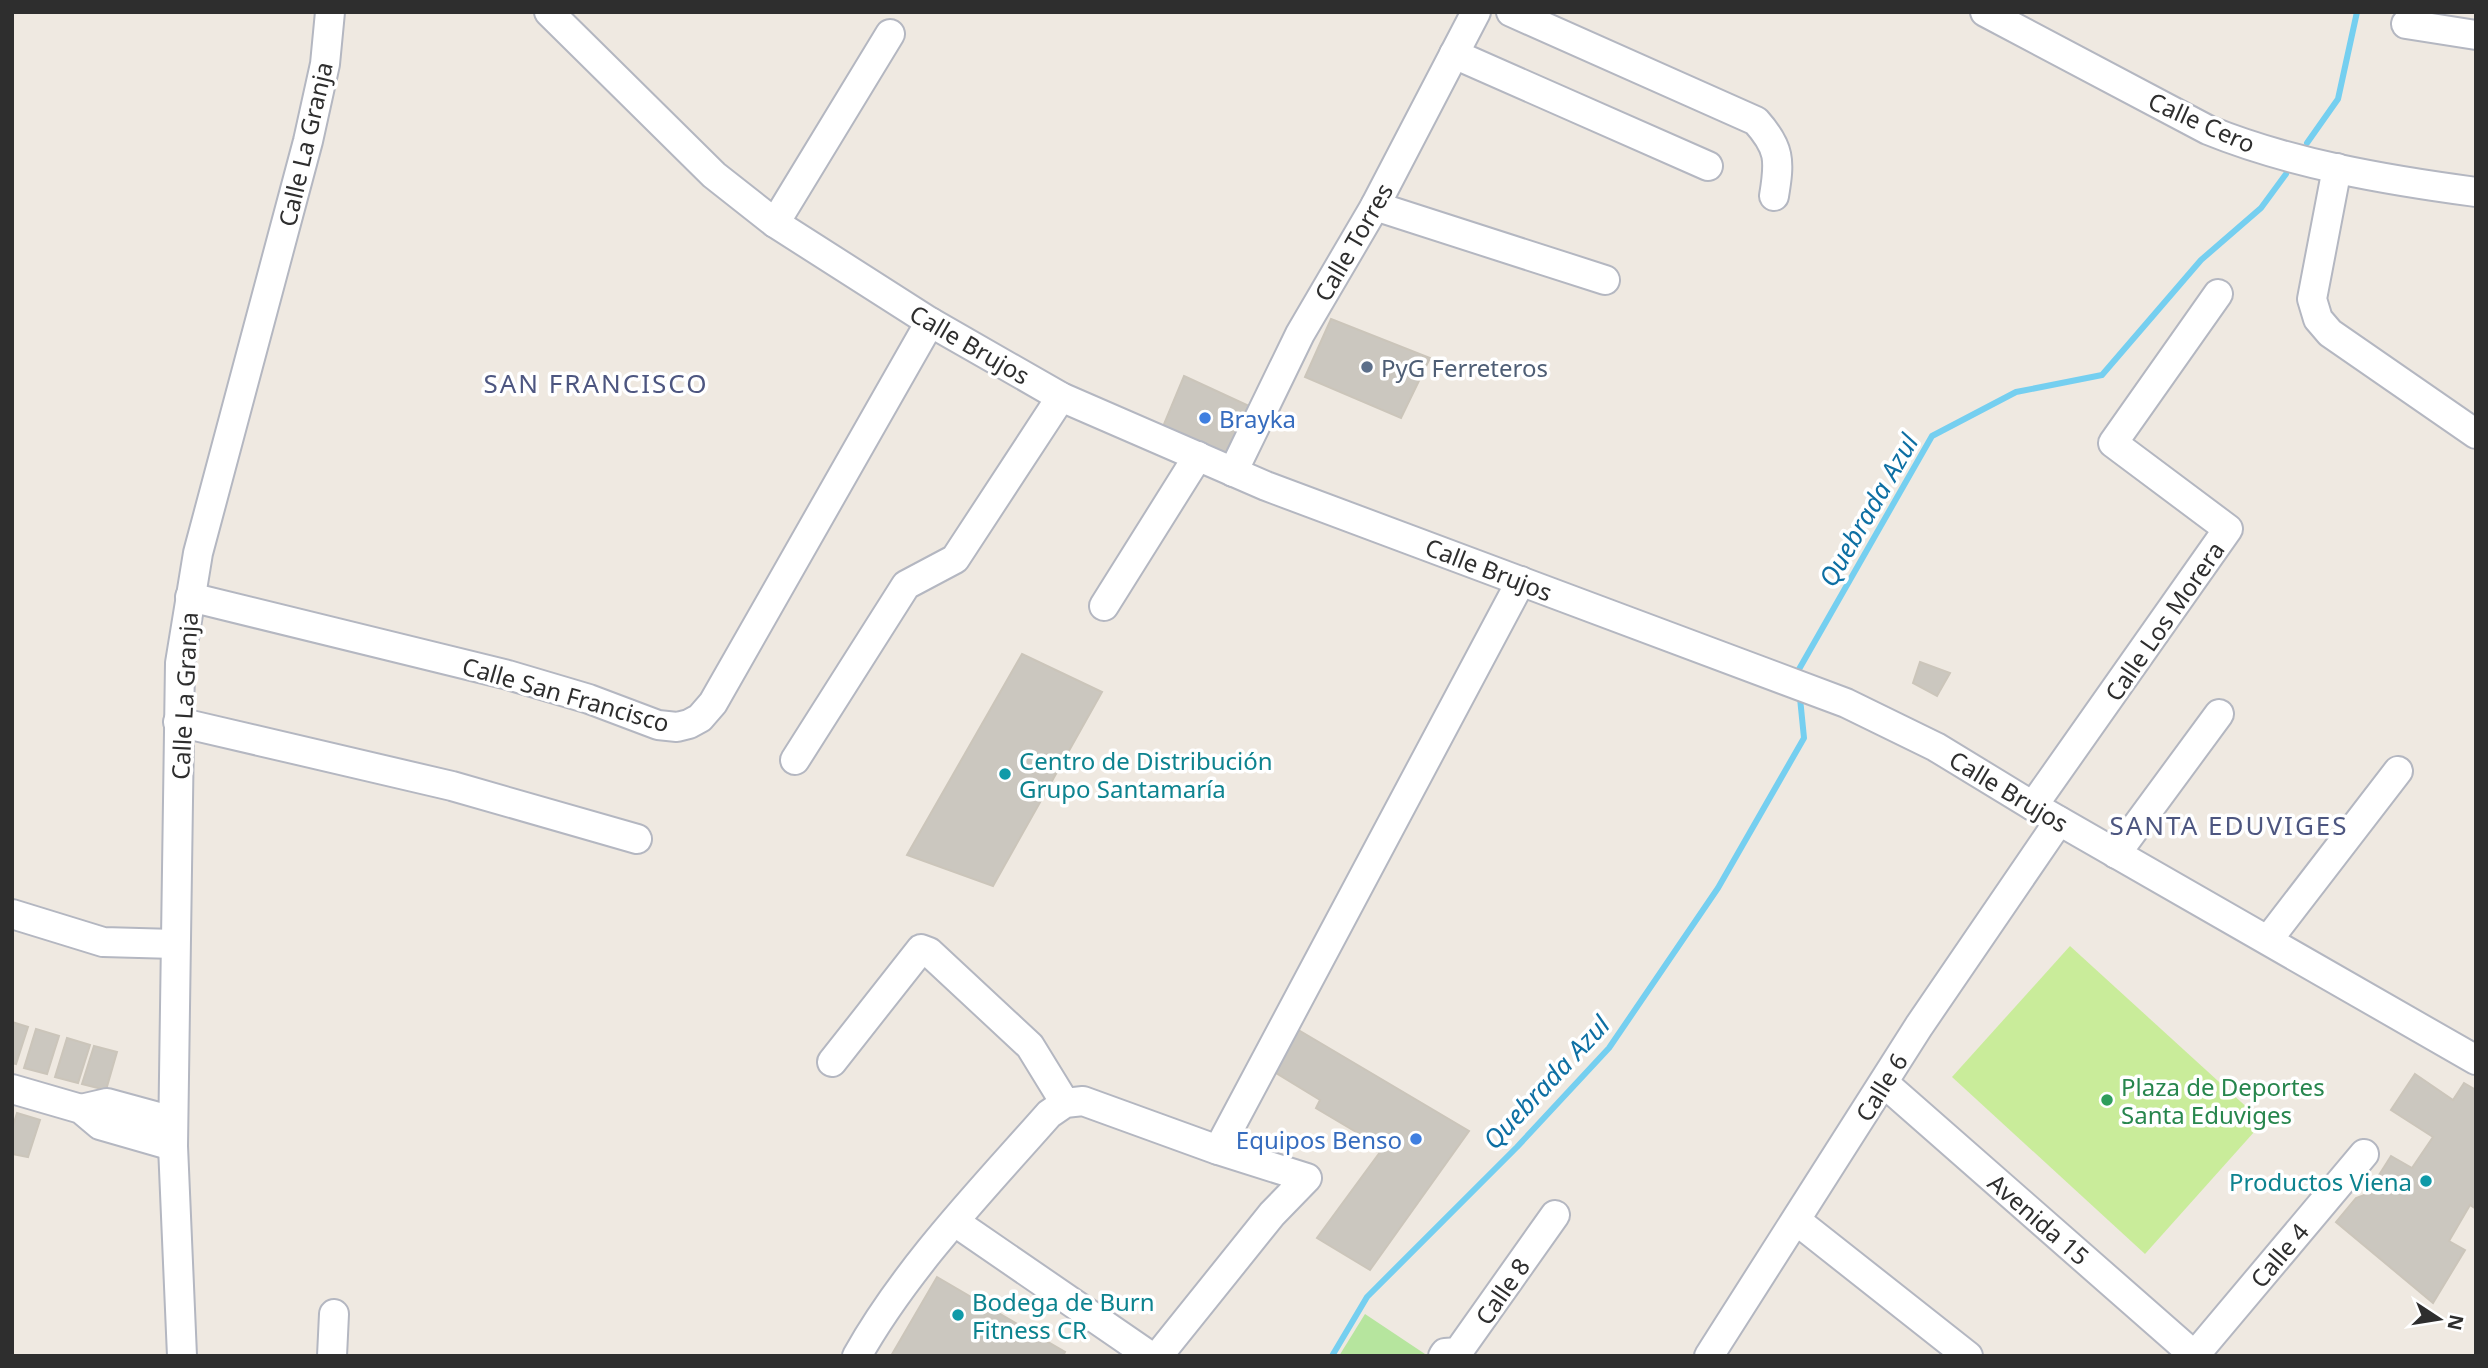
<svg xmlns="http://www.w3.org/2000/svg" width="2488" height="1368" font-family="'Noto Sans',sans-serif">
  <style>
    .green { fill: #b6e59e }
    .pitch { fill: #c9ec9a }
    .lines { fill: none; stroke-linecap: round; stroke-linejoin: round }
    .stream { stroke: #75cff0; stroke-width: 6 }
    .building { fill: #cbc7bf; stroke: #cbc5ba; stroke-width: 2 }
    .minor-casing { stroke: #b4b7c1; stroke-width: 32 }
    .minor { stroke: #fff; stroke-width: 28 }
    .service-dot { fill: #5c6f8a; stroke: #fff; stroke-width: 2.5 }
    .shop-dot { fill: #3f7fe0; stroke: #fff; stroke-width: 2.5 }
    .culture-dot { fill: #0f9aa8; stroke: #fff; stroke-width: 2.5 }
    .leisure-dot { fill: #2e9e5b; stroke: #fff; stroke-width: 2.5 }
    .labels { text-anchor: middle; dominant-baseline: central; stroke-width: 7; stroke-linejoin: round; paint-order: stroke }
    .street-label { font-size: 24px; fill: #2e2e2e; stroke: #fff }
    .service-label { font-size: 24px; fill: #4e5e75; stroke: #fff; text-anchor: start }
    .shop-label { font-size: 24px; fill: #366cbe; stroke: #fff; text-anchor: start }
    .culture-label { font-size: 24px; fill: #0d838f; stroke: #fff; text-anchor: start }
    .leisure-label { font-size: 24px; fill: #27864d; stroke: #fff; text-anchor: start }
    .neighbourhood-label { font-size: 26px; letter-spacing: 2px; fill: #4d5680; stroke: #fff }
    .water-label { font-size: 26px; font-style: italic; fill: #0d6fa3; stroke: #fff }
  </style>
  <rect width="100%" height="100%" fill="#efe9e1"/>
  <path class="green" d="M 1365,1314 L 1428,1356 L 1339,1356 Z"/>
  <path class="pitch" d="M 2070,946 L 2263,1122 L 2145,1254 L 1952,1077 Z"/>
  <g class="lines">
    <g class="stream">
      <path d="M 2307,143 L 2338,99 L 2357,12"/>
      <path d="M 1798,671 L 1932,436 L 2016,392 L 2102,375 L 2201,260 L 2261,208 L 2286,174"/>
      <path d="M 1332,1356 L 1367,1297 L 1517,1147 L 1609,1048 L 1718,888 L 1804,738 L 1800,698"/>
    </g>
  </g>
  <g class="building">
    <path d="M 1331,319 L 1430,358 L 1401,418 L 1305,377 Z"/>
    <path d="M 1184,376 L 1249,406 L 1223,458 L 1162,429 Z"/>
    <path d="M 1022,654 L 1102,692 L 993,886 L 907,855 Z"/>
    <path d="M 1920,662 L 1950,673 L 1937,696 L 1913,683 Z"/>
    <path d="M 12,1022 L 28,1027 L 16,1064 L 12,1063 Z"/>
    <path d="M 1290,1025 L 1469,1131 L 1370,1270 L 1317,1238 L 1383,1148 L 1316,1108 L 1320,1100 L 1268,1068 Z"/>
    <path d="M 36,1029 L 59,1036 L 47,1074 L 24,1068 Z"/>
    <path d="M 67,1038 L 90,1045 L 78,1083 L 55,1077 Z"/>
    <path d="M 94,1046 L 117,1052 L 106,1090 L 82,1084 Z"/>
    <path d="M 2415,1074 L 2453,1100 L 2464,1083 L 2476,1090 L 2476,1209 L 2470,1205 L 2449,1241 L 2465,1250 L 2433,1303 L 2336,1222 L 2356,1198 L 2367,1194 L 2391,1156 L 2412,1168 L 2433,1137 L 2391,1110 Z"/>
    <path d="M 17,1113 L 40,1120 L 28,1157 L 12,1154 L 12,1129 Z"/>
    <path d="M 937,1277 L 1065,1352 L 1063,1356 L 891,1356 Z"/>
  </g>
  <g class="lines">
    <defs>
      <g id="minor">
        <path d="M 549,12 L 714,175 L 775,223 L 930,322 L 1061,397 L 1266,486 L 1846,703 L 1936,747 L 2033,806 L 2476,1060"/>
        <path d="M 1511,12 L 1756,121 C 1780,148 1780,160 1774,196"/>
        <path d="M 1985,12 L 2208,130 C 2292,164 2386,180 2476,192"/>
        <path d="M 2406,24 L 2476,35"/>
        <path d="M 1454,54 L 1708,166"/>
        <path d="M 2337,168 L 2312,299 L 2318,319 L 2330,333 L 2476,434"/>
        <path d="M 1375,206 L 1605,280"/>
        <path d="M 775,223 L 890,34"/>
        <path d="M 1233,472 L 1300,334 L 1375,206 L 1476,12"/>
        <path d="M 190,597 L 508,675 L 589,699 L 658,725 L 677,727 L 689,724 L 700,718 L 713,703 L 930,322"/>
        <path d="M 1104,606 L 1198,456"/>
        <path d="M 178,722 L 452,786 L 637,839"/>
        <path d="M 795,760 L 906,585 L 955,559 L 1061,397"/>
        <path d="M 2033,806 L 2228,529 L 2113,443 L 2218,294"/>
        <path d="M 2116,854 L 2219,714"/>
        <path d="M 12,914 L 103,942 L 175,944"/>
        <path d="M 2268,940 L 2398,771"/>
        <path d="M 832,1062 L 921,949 L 929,952 L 1030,1046 L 1065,1103"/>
        <path d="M 1884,1083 L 2195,1356"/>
        <path d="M 12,1089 L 81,1109 L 100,1125 L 173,1146"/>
        <path d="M 81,1109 L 107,1103 L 173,1121"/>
        <path d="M 1218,1150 L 1521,581"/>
        <path d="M 1797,1221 L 1968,1356"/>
        <path d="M 955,1222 L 1150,1356"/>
        <path d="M 2195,1355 L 2364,1154"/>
        <path d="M 182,1356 L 173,1146 L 180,663 L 198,553 L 308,141 L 325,64 L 330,12"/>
        <path d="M 332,1356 L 334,1314"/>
        <path d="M 857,1356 C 907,1267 982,1190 1049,1114 L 1065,1103 L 1083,1101 L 1218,1150 L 1307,1178 L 1272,1214 L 1158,1356"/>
        <path d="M 1443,1356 L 1445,1353 L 1458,1352 L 1555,1215"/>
        <path d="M 1709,1356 L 1919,1026 L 2059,821"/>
      </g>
    </defs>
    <use href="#minor" class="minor-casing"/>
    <use href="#minor" class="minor"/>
  </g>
  <circle class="service-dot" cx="1367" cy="367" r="7"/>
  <g class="shop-dot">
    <circle cx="1205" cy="418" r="7"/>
    <circle cx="1416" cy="1139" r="7"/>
  </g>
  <g class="culture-dot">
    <circle cx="1005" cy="774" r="7"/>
    <circle cx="2426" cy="1181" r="7"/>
    <circle cx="958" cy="1315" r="7"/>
  </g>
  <circle class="leisure-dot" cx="2107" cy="1100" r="7"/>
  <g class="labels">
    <g class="street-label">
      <text transform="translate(2202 122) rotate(24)">Calle Cero</text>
      <text transform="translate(305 144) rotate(-77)">Calle La Granja</text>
      <text transform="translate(1353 242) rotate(-60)">Calle Torres</text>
      <text transform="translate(970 344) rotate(30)">Calle Brujos</text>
      <text transform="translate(1489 569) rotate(21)">Calle Brujos</text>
      <text transform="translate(2164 621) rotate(-55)">Calle Los Morera</text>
      <text transform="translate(566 694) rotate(16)">Calle San Francisco</text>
      <text transform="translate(184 696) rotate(-87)">Calle La Granja</text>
      <text transform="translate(2009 791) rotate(31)">Calle Brujos</text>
      <text transform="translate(1881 1087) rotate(-58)">Calle 6</text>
      <text transform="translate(2039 1219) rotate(41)">Avenida 15</text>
      <text transform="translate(2279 1255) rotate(-50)">Calle 4</text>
      <text transform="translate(1502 1291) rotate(-55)">Calle 8</text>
    </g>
    <g class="service-label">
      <text x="1381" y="367">PyG Ferreteros</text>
    </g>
    <g class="shop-label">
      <text x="1219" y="418">Brayka</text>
      <text x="1402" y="1139" text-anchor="end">Equipos Benso</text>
    </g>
    <g class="culture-label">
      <text x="1019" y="760">Centro de Distribución<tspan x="1019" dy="28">Grupo Santamaría</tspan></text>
      <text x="2412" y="1181" text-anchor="end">Productos Viena</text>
      <text x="972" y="1301">Bodega de Burn<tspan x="972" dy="28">Fitness CR</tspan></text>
    </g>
    <g class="leisure-label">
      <text x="2121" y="1086">Plaza de Deportes<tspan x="2121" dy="28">Santa Eduviges</tspan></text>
    </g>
    <g class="neighbourhood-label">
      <text x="596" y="383">SAN FRANCISCO</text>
      <text x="2229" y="825">SANTA EDUVIGES</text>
    </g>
    <g class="water-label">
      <text transform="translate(1868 510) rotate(-60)">Quebrada Azul</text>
      <text transform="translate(1546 1082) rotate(-47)">Quebrada Azul</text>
    </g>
  </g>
  <rect width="2488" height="1368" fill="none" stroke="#2e2e2e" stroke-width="28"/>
  <g transform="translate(2439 1319) rotate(102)" stroke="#ffffff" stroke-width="5" paint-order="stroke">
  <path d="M0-5L12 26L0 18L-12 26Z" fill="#2e2e2e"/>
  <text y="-10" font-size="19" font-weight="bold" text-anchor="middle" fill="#2e2e2e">N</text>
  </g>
</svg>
